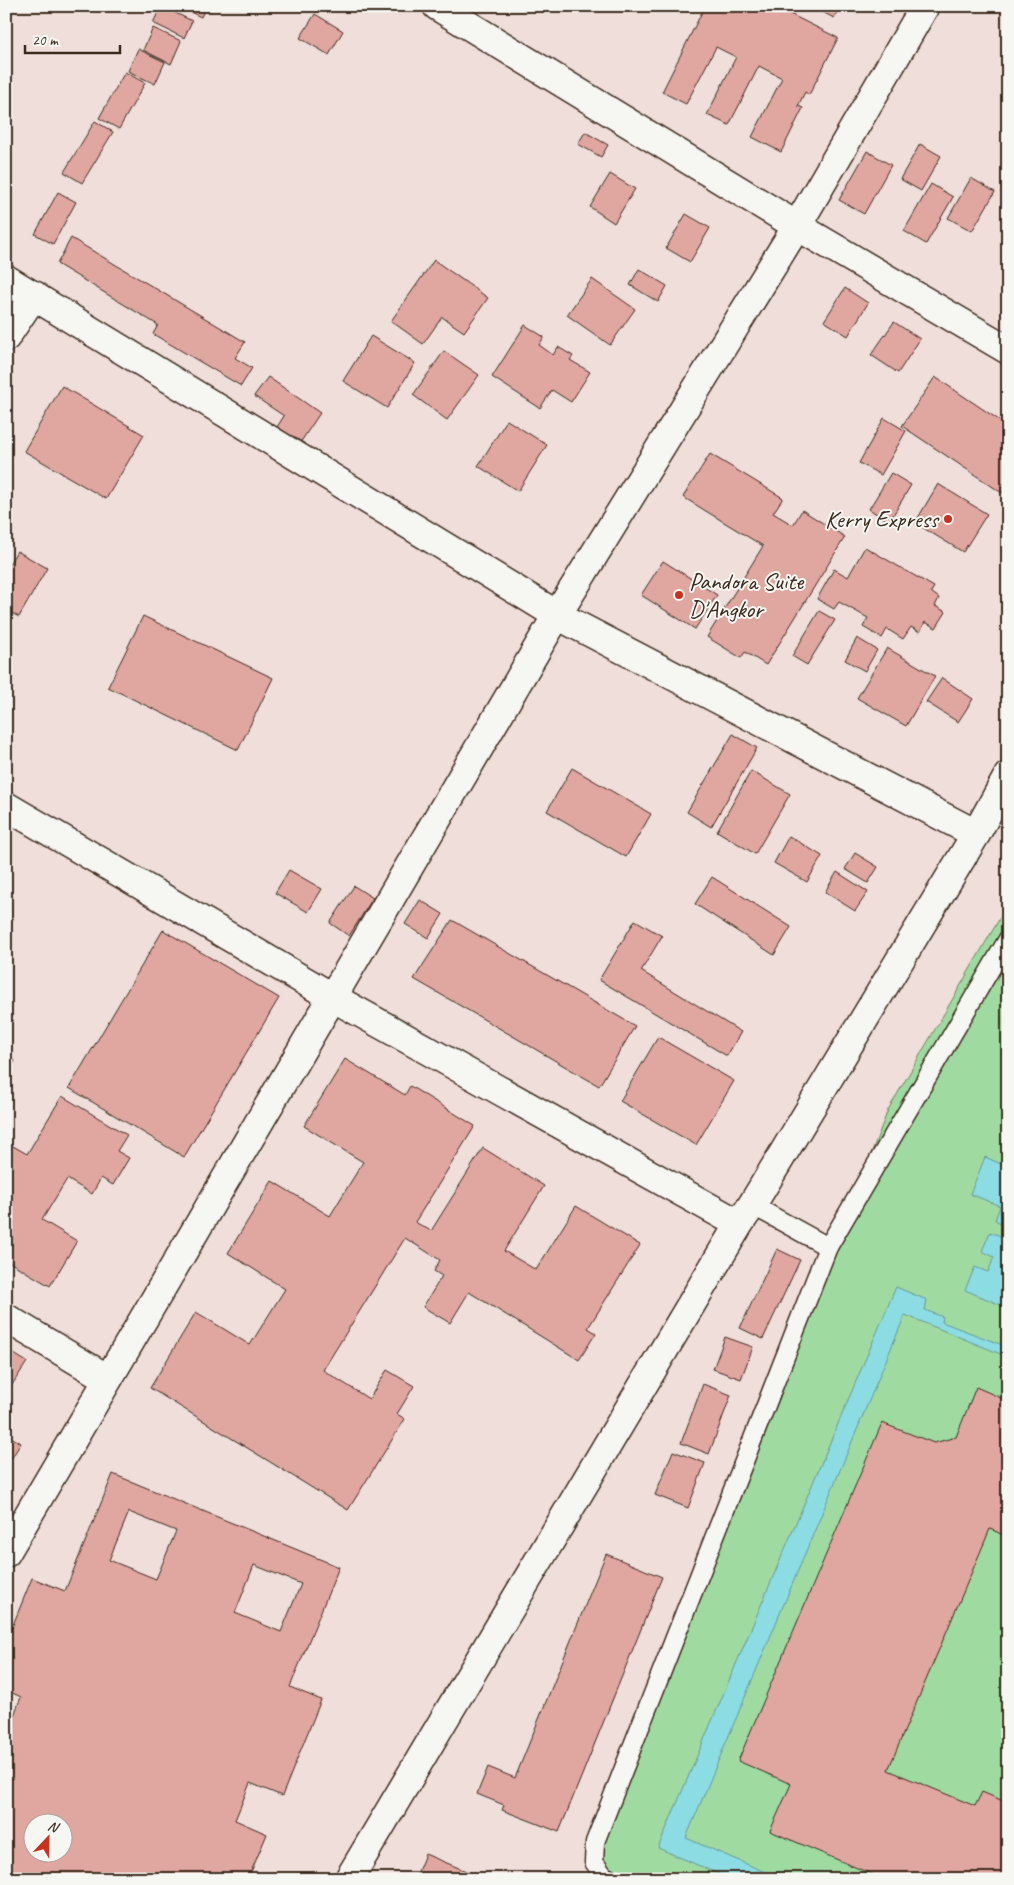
<svg xmlns="http://www.w3.org/2000/svg" width="1014" height="1885" font-family="Caveat,sans-serif">
  <style>
    .green { fill: #9fdba1; stroke: #6d8260 }
    .water { fill: #8bdce3; stroke: #6b9594 }
    .building { fill: #e0a6a0; stroke: #3b2a1e; fill-rule: evenodd }
    .lines { fill: none; stroke-linecap: round; stroke-linejoin: round }
    .lane-casing { stroke: #3b2a1e; stroke-width: 21 }
    .street-casing { stroke: #3b2a1e; stroke-width: 31 }
    .secondary-casing { stroke: #3b2a1e; stroke-width: 31 }
    .lane { stroke: #f6f6f2; stroke-width: 18 }
    .street { stroke: #f6f6f2; stroke-width: 28 }
    .secondary { stroke: #f6f6f2; stroke-width: 28 }
    .poi-dot { fill: #c8321e; stroke: #f6f6f2; stroke-width: 2 }
    .labels { text-anchor: middle; dominant-baseline: central; stroke-width: 4; stroke-linejoin: round; paint-order: stroke }
    .poi-label { font-size: 24px; fill: #3b2a1e; stroke: #f6f6f2; text-anchor: end }
  </style>
  <rect width="100%" height="100%" fill="#efded9"/>
  <filter id="ink" filterUnits="userSpaceOnUse"><feTurbulence type="fractalNoise" baseFrequency=".02" numOctaves="2"/><feDisplacementMap in="SourceGraphic" scale="10" xChannelSelector="R" yChannelSelector="G"/><feConvolveMatrix kernelMatrix="1 2 1 2 8 2 1 2 1" color-interpolation-filters="sRGB"/></filter>
  <g filter="url(#ink)">
    <path class="green" d="M 1008,904 L 1008,1879 L 589,1879 L 888,1110 Z"/>
    <g class="water">
      <path d="M 985,1157 L 1008,1167 L 1008,1308 L 965,1290 L 975,1267 L 988,1272 L 994,1257 L 982,1251 L 990,1232 L 1001,1236 L 1005,1225 L 995,1220 L 1000,1206 L 970,1194 Z"/>
      <path d="M 896,1287 L 927,1300 L 925,1310 L 943,1317 L 942,1322 L 1008,1347 L 1008,1357 L 905,1315 L 686,1838 L 781,1879 L 730,1879 L 658,1848 Z"/>
    </g>
    <g class="building">
      <path d="M 161,6 L 192,21 L 184,38 L 153,23 Z"/>
      <path d="M 177,6 L 206,6 L 201,17 Z"/>
      <path d="M 705,6 L 794,6 L 790,14 L 838,38 L 809,95 L 805,92 L 798,106 L 803,108 L 781,152 L 752,137 L 782,78 L 759,66 L 729,125 L 707,115 L 736,57 L 716,47 L 686,104 L 662,92 Z"/>
      <path d="M 811,6 L 840,6 L 834,18 Z"/>
      <path d="M 315,14 L 343,31 L 329,55 L 300,38 Z"/>
      <path d="M 153,28 L 181,41 L 171,64 L 143,50 Z"/>
      <path d="M 138,49 L 165,62 L 155,84 L 128,71 Z"/>
      <path d="M 125,72 L 145,83 L 119,129 L 99,118 Z"/>
      <path d="M 95,121 L 113,132 L 82,183 L 64,172 Z"/>
      <path d="M 585,132 L 608,145 L 601,157 L 578,144 Z"/>
      <path d="M 920,144 L 941,156 L 921,191 L 900,179 Z"/>
      <path d="M 867,151 L 891,165 L 864,214 L 839,200 Z"/>
      <path d="M 610,174 L 635,189 L 614,223 L 590,207 Z"/>
      <path d="M 971,178 L 995,192 L 972,231 L 948,218 Z"/>
      <path d="M 931,184 L 953,197 L 926,244 L 904,231 Z"/>
      <path d="M 58,192 L 76,202 L 53,244 L 35,234 Z"/>
      <path d="M 686,214 L 710,228 L 690,262 L 666,248 Z"/>
      <path d="M 71,238 L 245,342 L 235,358 L 252,368 L 241,386 L 153,334 L 158,325 L 57,264 Z"/>
      <path d="M 434,260 L 488,298 L 464,332 L 442,317 L 423,344 L 391,321 Z"/>
      <path d="M 639,269 L 667,286 L 658,302 L 630,285 Z"/>
      <path d="M 592,279 L 635,309 L 610,345 L 567,315 Z"/>
      <path d="M 845,288 L 868,303 L 848,336 L 824,321 Z"/>
      <path d="M 894,322 L 920,339 L 898,373 L 871,355 Z"/>
      <path d="M 525,325 L 544,337 L 539,345 L 553,355 L 558,347 L 573,356 L 570,360 L 590,372 L 571,402 L 552,390 L 540,408 L 492,377 Z"/>
      <path d="M 371,336 L 415,363 L 387,408 L 343,381 Z"/>
      <path d="M 444,351 L 479,375 L 447,420 L 413,395 Z"/>
      <path d="M 268,377 L 320,413 L 300,443 L 277,427 L 284,416 L 254,396 Z"/>
      <path d="M 935,377 L 1008,426 L 1008,484 L 1002,493 L 902,426 Z"/>
      <path d="M 62,386 L 144,435 L 106,499 L 24,451 Z"/>
      <path d="M 884,418 L 906,431 L 881,475 L 859,463 Z"/>
      <path d="M 507,420 L 547,445 L 518,491 L 478,466 Z"/>
      <path d="M 710,454 L 783,498 L 773,513 L 793,525 L 802,510 L 845,537 L 766,665 L 745,652 L 741,658 L 707,637 L 763,546 L 683,497 Z"/>
      <path d="M 891,473 L 911,485 L 889,522 L 869,509 Z"/>
      <path d="M 938,484 L 987,514 L 963,552 L 915,523 Z"/>
      <path d="M 865,547 L 934,587 L 931,592 L 939,598 L 935,606 L 946,612 L 936,628 L 925,622 L 920,632 L 911,627 L 903,639 L 887,629 L 882,638 L 863,627 L 868,618 L 839,602 L 834,609 L 817,599 L 834,569 L 848,577 Z"/>
      <path d="M 17,551 L 47,568 L 19,617 L 6,610 L 6,569 Z"/>
      <path d="M 663,561 L 717,595 L 695,629 L 641,595 Z"/>
      <path d="M 819,611 L 835,620 L 807,665 L 792,656 Z"/>
      <path d="M 143,616 L 273,678 L 238,750 L 108,687 Z"/>
      <path d="M 857,638 L 877,650 L 865,671 L 845,660 Z"/>
      <path d="M 887,648 L 935,676 L 906,726 L 857,698 Z"/>
      <path d="M 942,678 L 973,699 L 958,722 L 926,702 Z"/>
      <path d="M 733,734 L 757,748 L 711,827 L 687,812 Z"/>
      <path d="M 572,768 L 651,814 L 626,857 L 547,811 Z"/>
      <path d="M 751,771 L 790,794 L 755,854 L 717,831 Z"/>
      <path d="M 789,836 L 822,856 L 807,882 L 774,863 Z"/>
      <path d="M 855,853 L 878,867 L 868,883 L 845,869 Z"/>
      <path d="M 289,870 L 322,889 L 308,912 L 275,893 Z"/>
      <path d="M 837,872 L 868,892 L 855,911 L 825,892 Z"/>
      <path d="M 712,877 L 791,927 L 774,955 L 695,904 Z"/>
      <path d="M 354,886 L 373,898 L 349,936 L 330,923 Z"/>
      <path d="M 420,900 L 443,914 L 428,938 L 405,924 Z"/>
      <path d="M 452,920 L 635,1026 L 599,1086 L 414,979 Z"/>
      <path d="M 635,920 L 662,936 L 641,971 L 741,1032 L 727,1056 L 599,980 Z"/>
      <path d="M 163,930 L 279,998 L 184,1157 L 69,1088 Z"/>
      <path d="M 658,1037 L 734,1081 L 696,1145 L 620,1101 Z"/>
      <path d="M 6,1055 L 15,1061 L 6,1075 Z"/>
      <path d="M 345,1059 L 405,1095 L 410,1086 L 475,1126 L 415,1222 L 431,1231 L 483,1148 L 544,1186 L 504,1251 L 536,1270 L 576,1206 L 640,1245 L 588,1328 L 596,1333 L 579,1360 L 469,1292 L 450,1323 L 423,1307 L 442,1276 L 434,1271 L 440,1260 L 405,1238 L 323,1370 L 369,1399 L 387,1370 L 414,1386 L 397,1414 L 405,1419 L 348,1510 L 150,1388 L 196,1312 L 250,1345 L 285,1289 L 228,1253 L 272,1181 L 330,1216 L 363,1162 L 304,1126 Z"/>
      <path d="M 62,1096 L 127,1135 L 117,1151 L 129,1158 L 113,1185 L 101,1178 L 92,1194 L 67,1179 L 42,1220 L 77,1241 L 50,1286 L 6,1260 L 6,1188 L 9,1184 L 6,1182 L 6,1142 L 27,1154 Z"/>
      <path d="M 777,1249 L 800,1260 L 763,1339 L 740,1328 Z"/>
      <path d="M 725,1337 L 753,1347 L 741,1379 L 713,1369 Z"/>
      <path d="M 6,1349 L 27,1362 L 6,1394 Z"/>
      <path d="M 703,1384 L 731,1395 L 709,1454 L 681,1443 Z"/>
      <path d="M 976,1387 L 1008,1401 L 1008,1537 L 990,1529 L 888,1770 L 975,1806 L 982,1792 L 1008,1803 L 1008,1879 L 883,1879 L 770,1831 L 791,1784 L 738,1761 L 882,1423 L 934,1443 L 956,1437 Z"/>
      <path d="M 6,1434 L 21,1443 L 6,1467 Z"/>
      <path d="M 673,1451 L 705,1463 L 688,1508 L 655,1495 Z"/>
      <path d="M 113,1474 L 339,1567 L 290,1687 L 321,1700 L 282,1796 L 250,1783 L 235,1820 L 267,1834 L 248,1879 L 6,1879 L 6,1730 L 8,1731 L 21,1697 L 6,1690 L 6,1642 L 32,1578 L 65,1591 ZM 129,1512 L 176,1531 L 156,1579 L 109,1560 ZM 254,1565 L 301,1584 L 281,1632 L 235,1613 ZM 32,1822 L 62,1822 L 62,1852 L 32,1852 Z"/>
      <path d="M 606,1554 L 662,1577 L 559,1832 L 502,1810 L 504,1805 L 477,1794 L 488,1767 L 515,1778 Z"/>
      <path d="M 425,1854 L 483,1878 L 482,1879 L 415,1879 Z"/>
    </g>
    <g class="lines">
      <defs>
        <g id="lane">
          <path d="M 828,1247 L 1008,939"/>
          <path d="M 610,1879 L 604,1876 L 594,1862 L 595,1842 L 828,1247 L 752,1205"/>
        </g>
        <g id="street">
          <path d="M 437,6 L 797,226 L 1008,350"/>
          <path d="M 6,279 L 557,615 L 976,834"/>
          <path d="M 6,337 L 34,295"/>
          <path d="M 6,806 L 332,997 L 739,1224"/>
          <path d="M 6,1318 L 108,1379"/>
          <path d="M 6,1553 L 557,615 L 797,226 L 925,6"/>
        </g>
        <path id="secondary" d="M 349,1879 L 739,1224 L 752,1205 L 976,834 L 1008,776"/>
      </defs>
      <use href="#lane" class="lane-casing"/>
      <use href="#street" class="street-casing"/>
      <use href="#secondary" class="secondary-casing"/>
      <use href="#lane" class="lane"/>
      <use href="#street" class="street"/>
      <use href="#secondary" class="secondary"/>
    </g>
  </g>
  <g class="poi-dot">
    <circle cx="948" cy="519" r="5"/>
    <circle cx="679" cy="595" r="5"/>
  </g>
  <g class="labels">
    <g class="poi-label">
      <text x="938" y="519">Kerry Express</text>
      <text x="689" y="581" text-anchor="start">Pandora Suite<tspan x="689" dy="28">D'Angkor</tspan></text>
    </g>
  </g>
  <rect width="1014" height="1885" fill="none" stroke="#f6f6f2" stroke-width="25"/>
  <rect x="12" y="12" width="989" height="1860" fill="none" stroke="#3b2a1e" stroke-width="2" filter="url(#ink)"/>
  <g transform="translate(48 1838) rotate(22)"><circle r="24" fill="#f6f6f2" stroke="#aba49d"/>
  <path d="M0-4L9 19L0 12L-9 19Z" fill="#c8321e"/>
  <text y="-8" font-size="14" font-weight="bold" text-anchor="middle" fill="#3b2a1e">N</text>
  </g>
  <path d="M25 45v8h95v-8" fill="none" stroke="#3b2a1e" stroke-width="2.5"/>
  <text x="32" y="45" font-size="15" fill="#3b2a1e" stroke="#f6f6f2" stroke-width="4" paint-order="stroke">20 m</text>
</svg>
